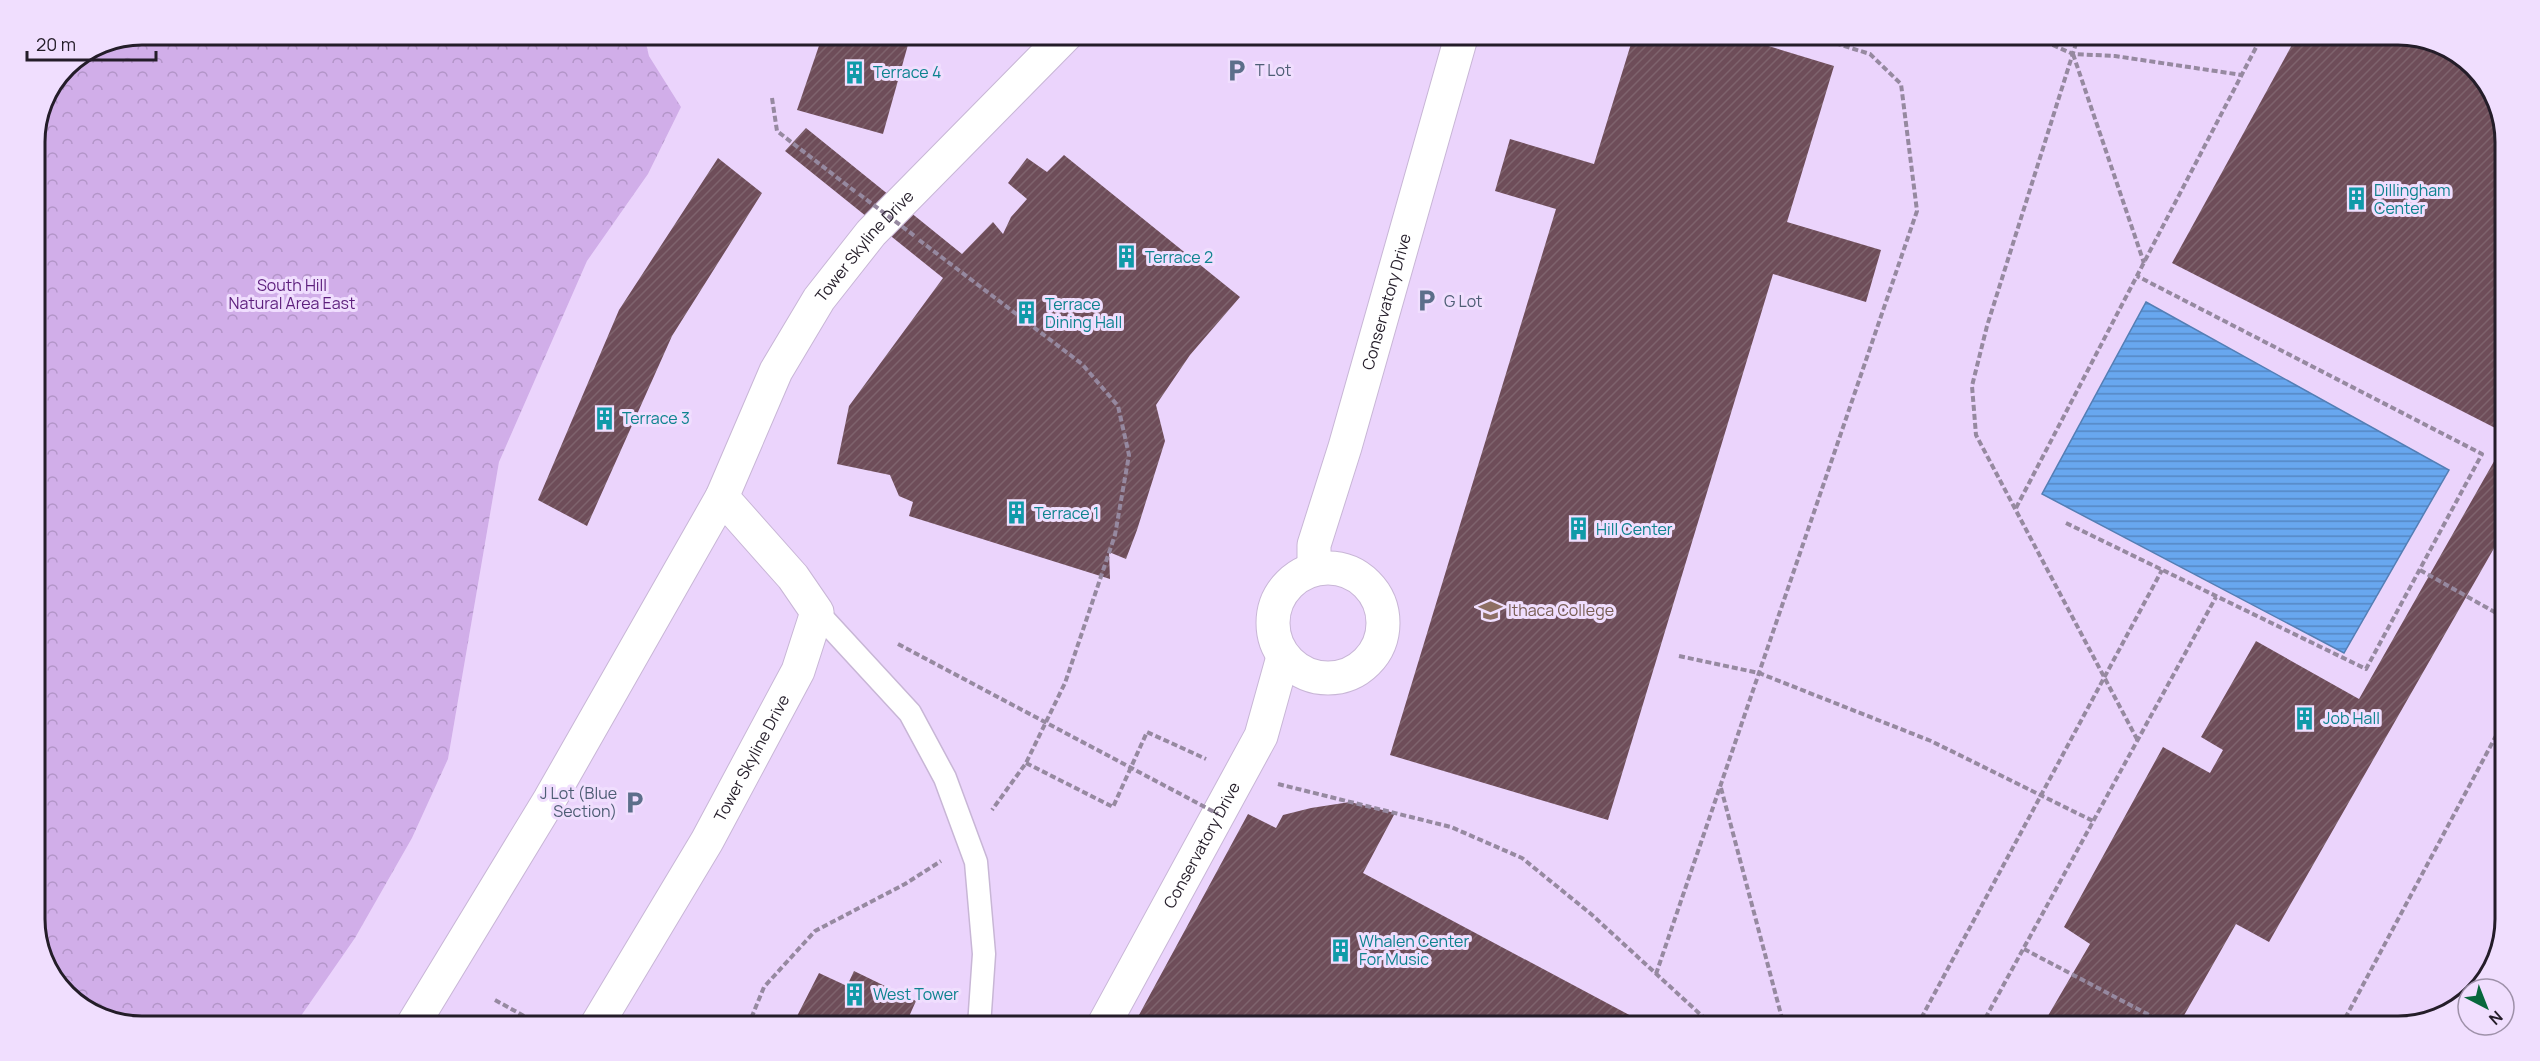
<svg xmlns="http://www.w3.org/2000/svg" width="2540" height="1061" font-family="Manrope,sans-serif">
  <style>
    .built { fill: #ebd4fc }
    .forest { fill: url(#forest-crowns) }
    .water { fill: url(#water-rules); stroke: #547eb4; stroke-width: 1.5 }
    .building { fill: url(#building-hatch) }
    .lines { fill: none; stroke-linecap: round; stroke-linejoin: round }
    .service-casing { stroke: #c8b6d6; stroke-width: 25 }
    .minor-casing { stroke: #c8b6d6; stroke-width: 35 }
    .path { stroke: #9689a0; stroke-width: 4; stroke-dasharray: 6 3; stroke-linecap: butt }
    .service { stroke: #fff; stroke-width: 22 }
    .minor { stroke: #fff; stroke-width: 33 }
    .path-bridge { stroke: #9689a0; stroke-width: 4; stroke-dasharray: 6 3; stroke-linecap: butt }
    .labels { text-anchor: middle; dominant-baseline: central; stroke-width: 6; stroke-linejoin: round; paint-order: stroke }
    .service-label { font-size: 16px; fill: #4e5e75; stroke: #f0defe; text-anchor: start }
    .culture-label { font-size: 16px; fill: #0d838f; stroke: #f0defe; text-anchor: start }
    .street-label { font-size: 16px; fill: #241d29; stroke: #f0defe }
    .park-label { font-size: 16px; fill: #5c1e7c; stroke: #f0defe }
    .education-label { font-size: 16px; fill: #785e54; stroke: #f0defe; text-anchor: start }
    .rim { fill: none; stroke: #241d29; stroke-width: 3 }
  </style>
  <defs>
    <pattern id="forest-crowns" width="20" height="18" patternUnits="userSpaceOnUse" patternTransform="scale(1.5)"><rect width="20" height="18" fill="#d1aee9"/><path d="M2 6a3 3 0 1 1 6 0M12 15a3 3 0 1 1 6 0" fill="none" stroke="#b395c8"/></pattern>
    <pattern id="water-rules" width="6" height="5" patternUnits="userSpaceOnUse" patternTransform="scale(1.5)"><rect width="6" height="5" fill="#68a7ef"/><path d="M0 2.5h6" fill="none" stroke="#5587c2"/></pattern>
    <pattern id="building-hatch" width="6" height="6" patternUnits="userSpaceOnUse" patternTransform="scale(1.5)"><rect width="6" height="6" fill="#6e4d59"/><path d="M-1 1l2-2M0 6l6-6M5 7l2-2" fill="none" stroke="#7e636d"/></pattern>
  </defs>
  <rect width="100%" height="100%" fill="#f0defe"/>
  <path class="built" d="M 2398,34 L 2439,43 L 2487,82 L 2505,135 L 2505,919 L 2497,960 L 2474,989 L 2468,989 L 2468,996 L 2458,1008 L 2398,1026 L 294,1026 L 355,938 L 412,838 L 448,759 L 499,462 L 587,261 L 648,174 L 681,107 L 649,56 L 644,35 Z"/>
  <path class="forest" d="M 142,35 L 644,35 L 649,56 L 681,107 L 648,174 L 587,261 L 499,462 L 448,759 L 412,838 L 355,938 L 294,1026 L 142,1026 L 101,1018 L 57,984 L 35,926 L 35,135 L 66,66 L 101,43 Z"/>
  <path class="water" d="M 2146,302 L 2449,470 L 2344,653 L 2042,494 Z"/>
  <g class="building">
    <path d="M 823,34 L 911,34 L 883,134 L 797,110 Z"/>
    <path d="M 1634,34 L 1729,34 L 1834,66 L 1787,222 L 1881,250 L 1866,302 L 1773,274 L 1608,820 L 1390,755 L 1556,209 L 1495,191 L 1510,139 L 1594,164 Z"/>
    <path d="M 2298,34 L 2398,34 L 2439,43 L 2487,82 L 2505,135 L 2505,433 L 2172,263 Z"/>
    <path d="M 806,128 L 962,254 L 993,222 L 1003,234 L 1011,217 L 1027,199 L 1008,183 L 1027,158 L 1047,172 L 1064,155 L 1240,297 L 1190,355 L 1156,405 L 1165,441 L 1137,530 L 1126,559 L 1109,552 L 1110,579 L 909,516 L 913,502 L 899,496 L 890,475 L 837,464 L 849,406 L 943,278 L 785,151 Z"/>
    <path d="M 718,158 L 762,193 L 672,336 L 587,526 L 538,500 L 619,310 Z"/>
    <path d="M 2505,442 L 2505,529 L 2269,942 L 2236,924 L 2178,1026 L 2042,1026 L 2090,944 L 2064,927 L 2163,747 L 2210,773 L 2223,750 L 2201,737 L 2256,641 L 2359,699 Z"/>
    <path d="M 1350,802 L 1395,813 L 1363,873 L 1650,1026 L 1133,1026 L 1248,814 L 1276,828 L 1283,815 L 1311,808 Z"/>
    <path d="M 854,971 L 916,1001 L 907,1021 L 919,1026 L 792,1026 L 819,973 L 847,986 Z"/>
  </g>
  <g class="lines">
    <defs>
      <path id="service" d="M 817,612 L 910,713 L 945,778 L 976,862 L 984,954 L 979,1026"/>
      <g id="minor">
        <circle cx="1328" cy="623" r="55"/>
        <path id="s1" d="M 1314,569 L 1314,545 L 1345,447 L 1462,34"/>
        <path id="s2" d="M 412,1026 L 550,799 L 722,497 L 776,371 L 819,299 L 871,233 L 1067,34"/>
        <path id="s3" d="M 596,1026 L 707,841 L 798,671 L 817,612 L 793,577 L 722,497"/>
        <path id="s4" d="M 1103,1026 L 1261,736 L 1283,657"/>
      </g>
    </defs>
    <use href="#service" class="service-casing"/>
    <use href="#minor" class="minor-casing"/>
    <g class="path">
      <path d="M 2028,34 L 2073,54 L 2115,56 L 2242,75"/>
      <path d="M 2079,34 L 1987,326 L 1972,386 L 1976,435 L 2138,741"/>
      <path d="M 2073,54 L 2144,263"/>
      <path d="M 772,98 L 777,131 L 857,193"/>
      <path d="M 919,240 L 1082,364 L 1118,406 L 1129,455 L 1115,535 L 1065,683 L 1026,763 L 992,810"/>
      <path d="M 2016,508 L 2263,34"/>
      <path d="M 2066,523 L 2366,669 L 2482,454 L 2137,276"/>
      <path d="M 2420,570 L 2498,614"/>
      <path d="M 2498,614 L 2505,662"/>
      <path d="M 2498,614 L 2505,611"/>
      <path d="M 1679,656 L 1759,673 L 1931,741 L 2093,821"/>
      <path d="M 1026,763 L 1113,807 L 1147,732 L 1206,759"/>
      <path d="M 1278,784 L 1451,827 L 1522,858 L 1591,914 L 1713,1026"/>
      <path d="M 1721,788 L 1784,1026"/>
      <path d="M 2024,949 L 2170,1026"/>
      <path d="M 1656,974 L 1917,211 L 1901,84 L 1870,54 L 1806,34"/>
      <path d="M 495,1000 L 535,1022"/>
      <path d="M 748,1026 L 764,987 L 815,931 L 905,884 L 941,861"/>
      <path d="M 1917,1026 L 2162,570"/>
      <path d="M 1981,1026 L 2216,597"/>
      <path d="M 2341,1026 L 2505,719"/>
    </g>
    <use href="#service" class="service"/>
    <use href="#minor" class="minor"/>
    <g class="path-bridge">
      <path d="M 859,194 L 916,237"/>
      <path d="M 898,644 L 1218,814"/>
    </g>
  </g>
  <defs>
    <symbol id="parking-bare" viewBox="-9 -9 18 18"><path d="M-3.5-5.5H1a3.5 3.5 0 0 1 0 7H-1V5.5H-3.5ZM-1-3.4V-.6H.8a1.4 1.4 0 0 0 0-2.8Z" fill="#5c6f8a" stroke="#f0defe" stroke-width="2.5" paint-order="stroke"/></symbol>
    <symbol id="building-bare" viewBox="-9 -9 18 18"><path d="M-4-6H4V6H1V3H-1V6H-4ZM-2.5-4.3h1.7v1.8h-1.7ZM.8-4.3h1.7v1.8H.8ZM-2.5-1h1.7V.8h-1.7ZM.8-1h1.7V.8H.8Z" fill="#0f9aa8" stroke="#f0defe" stroke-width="2.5" paint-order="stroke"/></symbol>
    <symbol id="university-bare" viewBox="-9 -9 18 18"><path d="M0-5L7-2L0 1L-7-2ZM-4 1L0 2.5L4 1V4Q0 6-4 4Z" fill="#8d6e63" stroke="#f0defe" stroke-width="2.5" paint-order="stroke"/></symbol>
  </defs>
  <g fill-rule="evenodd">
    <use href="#parking-bare" x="1220" y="54" width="33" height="33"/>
    <use href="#building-bare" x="838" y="56" width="33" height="33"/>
    <use href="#building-bare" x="2340" y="182" width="33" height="33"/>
    <use href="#building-bare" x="1110" y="240" width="33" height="33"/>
    <use href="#parking-bare" x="1410" y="284" width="33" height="33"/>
    <use href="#building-bare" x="1010" y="296" width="33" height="33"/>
    <use href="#building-bare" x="588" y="402" width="33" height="33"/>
    <use href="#building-bare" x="1000" y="496" width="33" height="33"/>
    <use href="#building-bare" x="1562" y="512" width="33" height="33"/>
    <use href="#university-bare" x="1474" y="594" width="33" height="33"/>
    <use href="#building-bare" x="2288" y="702" width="33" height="33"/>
    <use href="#parking-bare" x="618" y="786" width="33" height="33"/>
    <use href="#building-bare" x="1324" y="934" width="33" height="33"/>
    <use href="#building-bare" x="838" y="978" width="33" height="33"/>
  </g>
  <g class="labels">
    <g class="service-label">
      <text x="1255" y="70">T Lot</text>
      <text x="1444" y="301">G Lot</text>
      <text x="617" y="793" text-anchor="end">J Lot (Blue<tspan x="617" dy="18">Section)</tspan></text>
    </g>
    <g class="culture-label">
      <text x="873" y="72">Terrace 4</text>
      <text x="2374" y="190">Dillingham<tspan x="2374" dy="18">Center</tspan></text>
      <text x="1145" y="257">Terrace 2</text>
      <text x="1045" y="304">Terrace<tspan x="1045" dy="18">Dining Hall</tspan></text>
      <text x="622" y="418">Terrace 3</text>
      <text x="1034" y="513">Terrace 1</text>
      <text x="1596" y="529">Hill Center</text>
      <text x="2323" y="718">Job Hall</text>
      <text x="1359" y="941">Whalen Center<tspan x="1359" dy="18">For Music</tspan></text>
      <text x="873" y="994">West Tower</text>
    </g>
    <g class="street-label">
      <text stroke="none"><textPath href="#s2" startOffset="904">Tower Skyline Drive</textPath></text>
      <text stroke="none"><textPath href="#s1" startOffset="278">Conservatory Drive</textPath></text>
      <text stroke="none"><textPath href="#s3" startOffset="310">Tower Skyline Drive</textPath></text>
      <text stroke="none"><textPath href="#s4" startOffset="206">Conservatory Drive</textPath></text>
    </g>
    <g class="park-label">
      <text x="292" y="285">South Hill<tspan x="292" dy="18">Natural Area East</tspan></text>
    </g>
    <g class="education-label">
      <text x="1508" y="610">Ithaca College</text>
    </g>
  </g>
  <path d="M0 0H2540V1061H0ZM142 45H2398A97 97 0 0 1 2495 142V919A97 97 0 0 1 2398 1016H142A97 97 0 0 1 45 919V142A97 97 0 0 1 142 45Z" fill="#f0defe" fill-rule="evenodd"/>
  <path class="rim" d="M142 45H2398A97 97 0 0 1 2495 142V919A97 97 0 0 1 2398 1016H142A97 97 0 0 1 45 919V142A97 97 0 0 1 142 45Z"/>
  <g transform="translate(2486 1007) rotate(138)"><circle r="28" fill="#f0defe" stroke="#9e91a9" stroke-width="1.5"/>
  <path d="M0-4.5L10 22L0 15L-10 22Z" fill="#07683c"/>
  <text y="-9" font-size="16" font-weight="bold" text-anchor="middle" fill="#241d29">N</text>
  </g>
  <path d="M27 51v9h129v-9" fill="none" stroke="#241d29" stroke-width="3"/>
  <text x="36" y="51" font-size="18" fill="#241d29" stroke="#f0defe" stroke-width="4.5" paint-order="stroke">20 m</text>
</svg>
